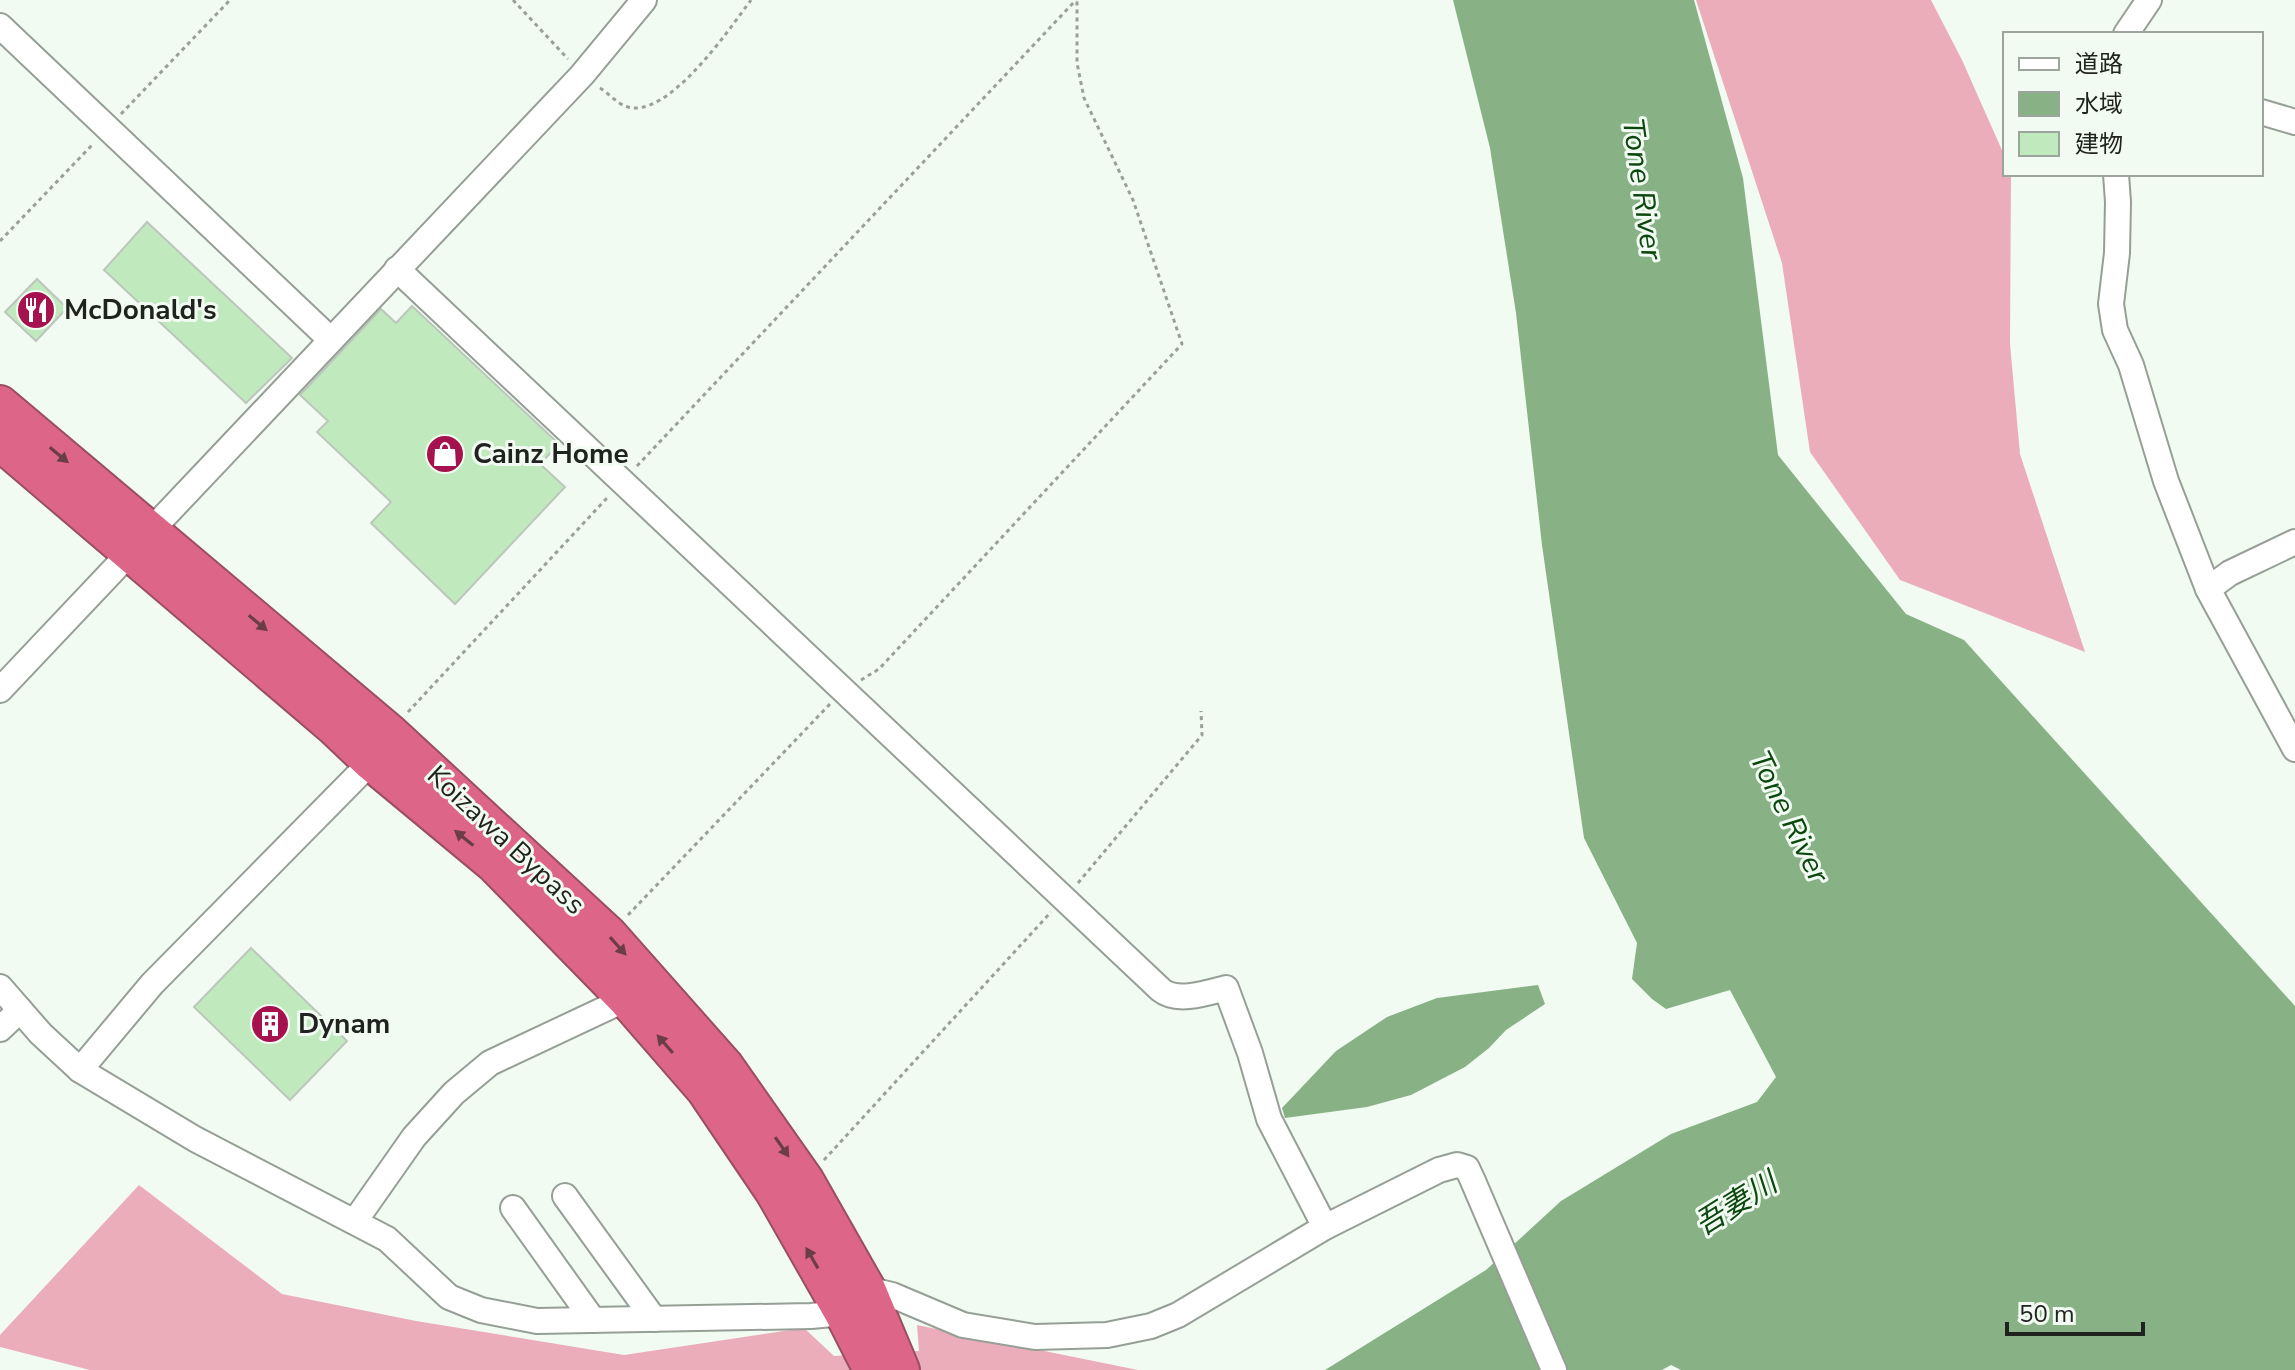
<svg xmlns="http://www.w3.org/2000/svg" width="2295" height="1370" font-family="'Nunito Sans','Noto Sans JP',sans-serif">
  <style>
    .forest { fill: #ecadbb }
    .water { fill: #88b186 }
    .building { fill: #c0eabd; stroke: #bdc6bc; stroke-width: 2 }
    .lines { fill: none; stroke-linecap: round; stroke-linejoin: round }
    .minor-casing { stroke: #969f95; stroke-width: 28 }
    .highway-casing { stroke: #9a4e62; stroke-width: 40 }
    .path { stroke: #99a099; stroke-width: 3; stroke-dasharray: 4 4; stroke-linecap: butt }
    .minor { stroke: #fff; stroke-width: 24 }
    .highway { stroke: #dd6587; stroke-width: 36 }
    .oneway { fill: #6b3d48 }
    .labels { text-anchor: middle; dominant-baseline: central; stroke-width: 6; stroke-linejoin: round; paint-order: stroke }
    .poi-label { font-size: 28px; font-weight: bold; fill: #1f221e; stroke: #f1fbf1; text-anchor: start }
    .street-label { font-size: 28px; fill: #1f221e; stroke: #f1fbf1 }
    .water-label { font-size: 30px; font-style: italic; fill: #0c470e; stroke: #f1fbf1 }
  </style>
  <rect width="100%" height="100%" fill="#f1fbf1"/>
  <g class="forest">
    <path d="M 1696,0 L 1931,0 L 1962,60 L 2005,157 L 2005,174 L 2011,174 L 2010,344 L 2020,454 L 2085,652 L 1900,580 L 1810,452 L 1782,263 Z"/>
    <path d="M 139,1185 L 282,1294 L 416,1321 L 624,1355 L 804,1328 L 834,1356 L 919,1351 L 917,1325 L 1138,1370 L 90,1370 L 0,1347 L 0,1335 Z"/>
  </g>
  <g class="water">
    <path d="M 1453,0 L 1694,0 L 1743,178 L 1778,455 L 1906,614 L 1964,640 L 2295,1006 L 2295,1370 L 1681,1370 L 1671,1365 L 1662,1370 L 1325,1370 L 1486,1270 L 1561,1201 L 1671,1134 L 1757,1102 L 1776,1077 L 1730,990 L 1666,1009 L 1652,999 L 1632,979 L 1637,943 L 1584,838 L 1542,545 L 1516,313 L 1490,148 Z"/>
    <path d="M 1538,985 L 1545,1004 L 1506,1030 L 1489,1048 L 1465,1067 L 1411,1095 L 1367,1107 L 1285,1118 L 1282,1108 L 1336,1051 L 1387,1017 L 1437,998 Z"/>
  </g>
  <g class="building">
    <path d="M 147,222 L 292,358 L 246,403 L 104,270 Z"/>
    <path d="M 37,279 L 67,308 L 36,341 L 5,312 Z"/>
    <path d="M 412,306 L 559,444 L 540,464 L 565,487 L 455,604 L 371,523 L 391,502 L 317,432 L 328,421 L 300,395 L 381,309 L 396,323 Z"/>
    <path d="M 251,948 L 347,1041 L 290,1100 L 194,1007 Z"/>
  </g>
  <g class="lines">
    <defs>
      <g id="minor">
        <path d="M 0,26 L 331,340"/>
        <path d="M 2126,34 L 2149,0"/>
        <path d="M 2261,112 L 2295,122"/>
        <path d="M 2116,174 L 2118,202 L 2117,253 L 2111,304 L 2115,330 L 2131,365 L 2166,481 L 2208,589 L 2295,749"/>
        <path d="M 397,269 L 1161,990 C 1177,1003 1207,993 1226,988 L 1250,1053 L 1269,1119 L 1325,1227"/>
        <path d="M 2208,589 L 2230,573 L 2295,542"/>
        <path d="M 0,690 L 582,75 L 644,0"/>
        <path d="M 0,987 L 41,1034 L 80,1070 L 195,1139 L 387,1239 L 449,1297 L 481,1310 L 537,1321 L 811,1316 L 843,1313"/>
        <path d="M 0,1029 L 20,1010"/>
        <path d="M 80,1070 L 152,984 L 371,762"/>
        <path d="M 565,1196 L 654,1319"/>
        <path d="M 513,1208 L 593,1320"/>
        <path d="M 355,1221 L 414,1137 L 454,1093 L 490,1063 L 626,999"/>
        <path d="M 867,1289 L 892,1295 L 963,1325 L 1035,1337 L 1107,1335 L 1151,1326 L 1178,1315 L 1325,1227 L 1439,1170 L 1457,1165 L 1467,1168 L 1473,1181 L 1554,1370"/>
      </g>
      <g id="highway">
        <path d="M 0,404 L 389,732 L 609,935 L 725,1066 L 805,1180 L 867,1289 L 901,1370"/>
        <path d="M 0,442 L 333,726 L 371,762 L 494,864 L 626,999 L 705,1090 L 774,1192 L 843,1313 L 872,1370"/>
      </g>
    </defs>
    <use href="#minor" class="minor-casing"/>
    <use href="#highway" class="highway-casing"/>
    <g class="path">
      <path d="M 513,0 L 568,59"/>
      <path d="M 600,88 C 608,93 617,103 625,106 C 666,123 730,28 751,0"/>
      <path d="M 121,114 L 230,0"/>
      <path d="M 0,241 L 94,143"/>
      <path d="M 637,466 L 1076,0"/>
      <path d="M 861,680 L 879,669 L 1182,344 L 1133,200 L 1084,98 L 1077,63 L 1077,0"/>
      <path d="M 408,712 L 607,498"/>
      <path d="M 1078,883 L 1202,735 L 1201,711"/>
      <path d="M 628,915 L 830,704"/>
      <path d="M 824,1160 L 1051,912"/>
    </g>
    <use href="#minor" class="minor"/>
    <use href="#highway" class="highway"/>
  </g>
  <defs><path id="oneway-solid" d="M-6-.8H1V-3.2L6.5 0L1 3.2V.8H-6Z" transform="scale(2)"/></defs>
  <g class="oneway">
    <use href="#oneway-solid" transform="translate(59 455) rotate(40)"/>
    <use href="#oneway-solid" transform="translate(258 623) rotate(40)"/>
    <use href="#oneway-solid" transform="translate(464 838) rotate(-141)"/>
    <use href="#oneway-solid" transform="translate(618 946) rotate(48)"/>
    <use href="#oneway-solid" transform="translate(665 1044) rotate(-131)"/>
    <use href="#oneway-solid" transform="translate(782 1147) rotate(55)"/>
    <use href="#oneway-solid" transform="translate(812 1258) rotate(-120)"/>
  </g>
  <defs>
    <symbol id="restaurant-disc" viewBox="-11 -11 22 22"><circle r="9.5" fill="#a5124e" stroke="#f1fbf1"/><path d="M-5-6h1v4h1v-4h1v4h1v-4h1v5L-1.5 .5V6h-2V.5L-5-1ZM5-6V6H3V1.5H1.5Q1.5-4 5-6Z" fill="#fff"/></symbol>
    <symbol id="shop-disc" viewBox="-11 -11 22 22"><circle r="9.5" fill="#a5124e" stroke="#f1fbf1"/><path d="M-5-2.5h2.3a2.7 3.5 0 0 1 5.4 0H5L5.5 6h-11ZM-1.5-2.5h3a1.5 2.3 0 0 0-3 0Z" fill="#fff"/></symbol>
    <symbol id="building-disc" viewBox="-11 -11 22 22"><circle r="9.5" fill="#a5124e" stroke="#f1fbf1"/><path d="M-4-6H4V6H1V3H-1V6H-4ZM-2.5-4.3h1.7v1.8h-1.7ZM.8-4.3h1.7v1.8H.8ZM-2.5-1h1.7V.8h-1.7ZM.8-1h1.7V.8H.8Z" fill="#fff"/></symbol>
  </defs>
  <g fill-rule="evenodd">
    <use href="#restaurant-disc" x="14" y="288" width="44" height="44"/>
    <use href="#shop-disc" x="423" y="432" width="44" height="44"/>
    <use href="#building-disc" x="248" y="1002" width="44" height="44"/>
  </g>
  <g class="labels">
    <g class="poi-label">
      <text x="64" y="310">McDonald's</text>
      <text x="473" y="454">Cainz Home</text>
      <text x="298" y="1024">Dynam</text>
    </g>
    <g class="street-label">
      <text transform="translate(506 840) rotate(43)">Koizawa Bypass</text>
    </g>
    <g class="water-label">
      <text transform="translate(1642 189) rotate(82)">Tone River</text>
      <text transform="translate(1789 817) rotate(64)">Tone River</text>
      <text transform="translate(1736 1204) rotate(-32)">吾妻川</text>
    </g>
  </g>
  <rect x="2003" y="32" width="260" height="144" fill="#f1fbf1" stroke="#9da49d" stroke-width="2"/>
  <rect x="2019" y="58" width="40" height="12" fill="#ffffff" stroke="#9da49d" stroke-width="2"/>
  <text x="2075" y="72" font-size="24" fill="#1f221e">道路</text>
  <rect x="2019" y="92" width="40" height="24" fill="#88b186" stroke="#9da49d" stroke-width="2"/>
  <text x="2075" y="112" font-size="24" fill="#1f221e">水域</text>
  <rect x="2019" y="132" width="40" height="24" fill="#c0eabd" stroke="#9da49d" stroke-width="2"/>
  <text x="2075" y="152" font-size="24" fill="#1f221e">建物</text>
  <path d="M2007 1322v12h136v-12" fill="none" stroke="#1f221e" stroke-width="4"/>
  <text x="2019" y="1322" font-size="24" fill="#1f221e" stroke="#f1fbf1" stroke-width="6" paint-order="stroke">50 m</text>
</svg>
